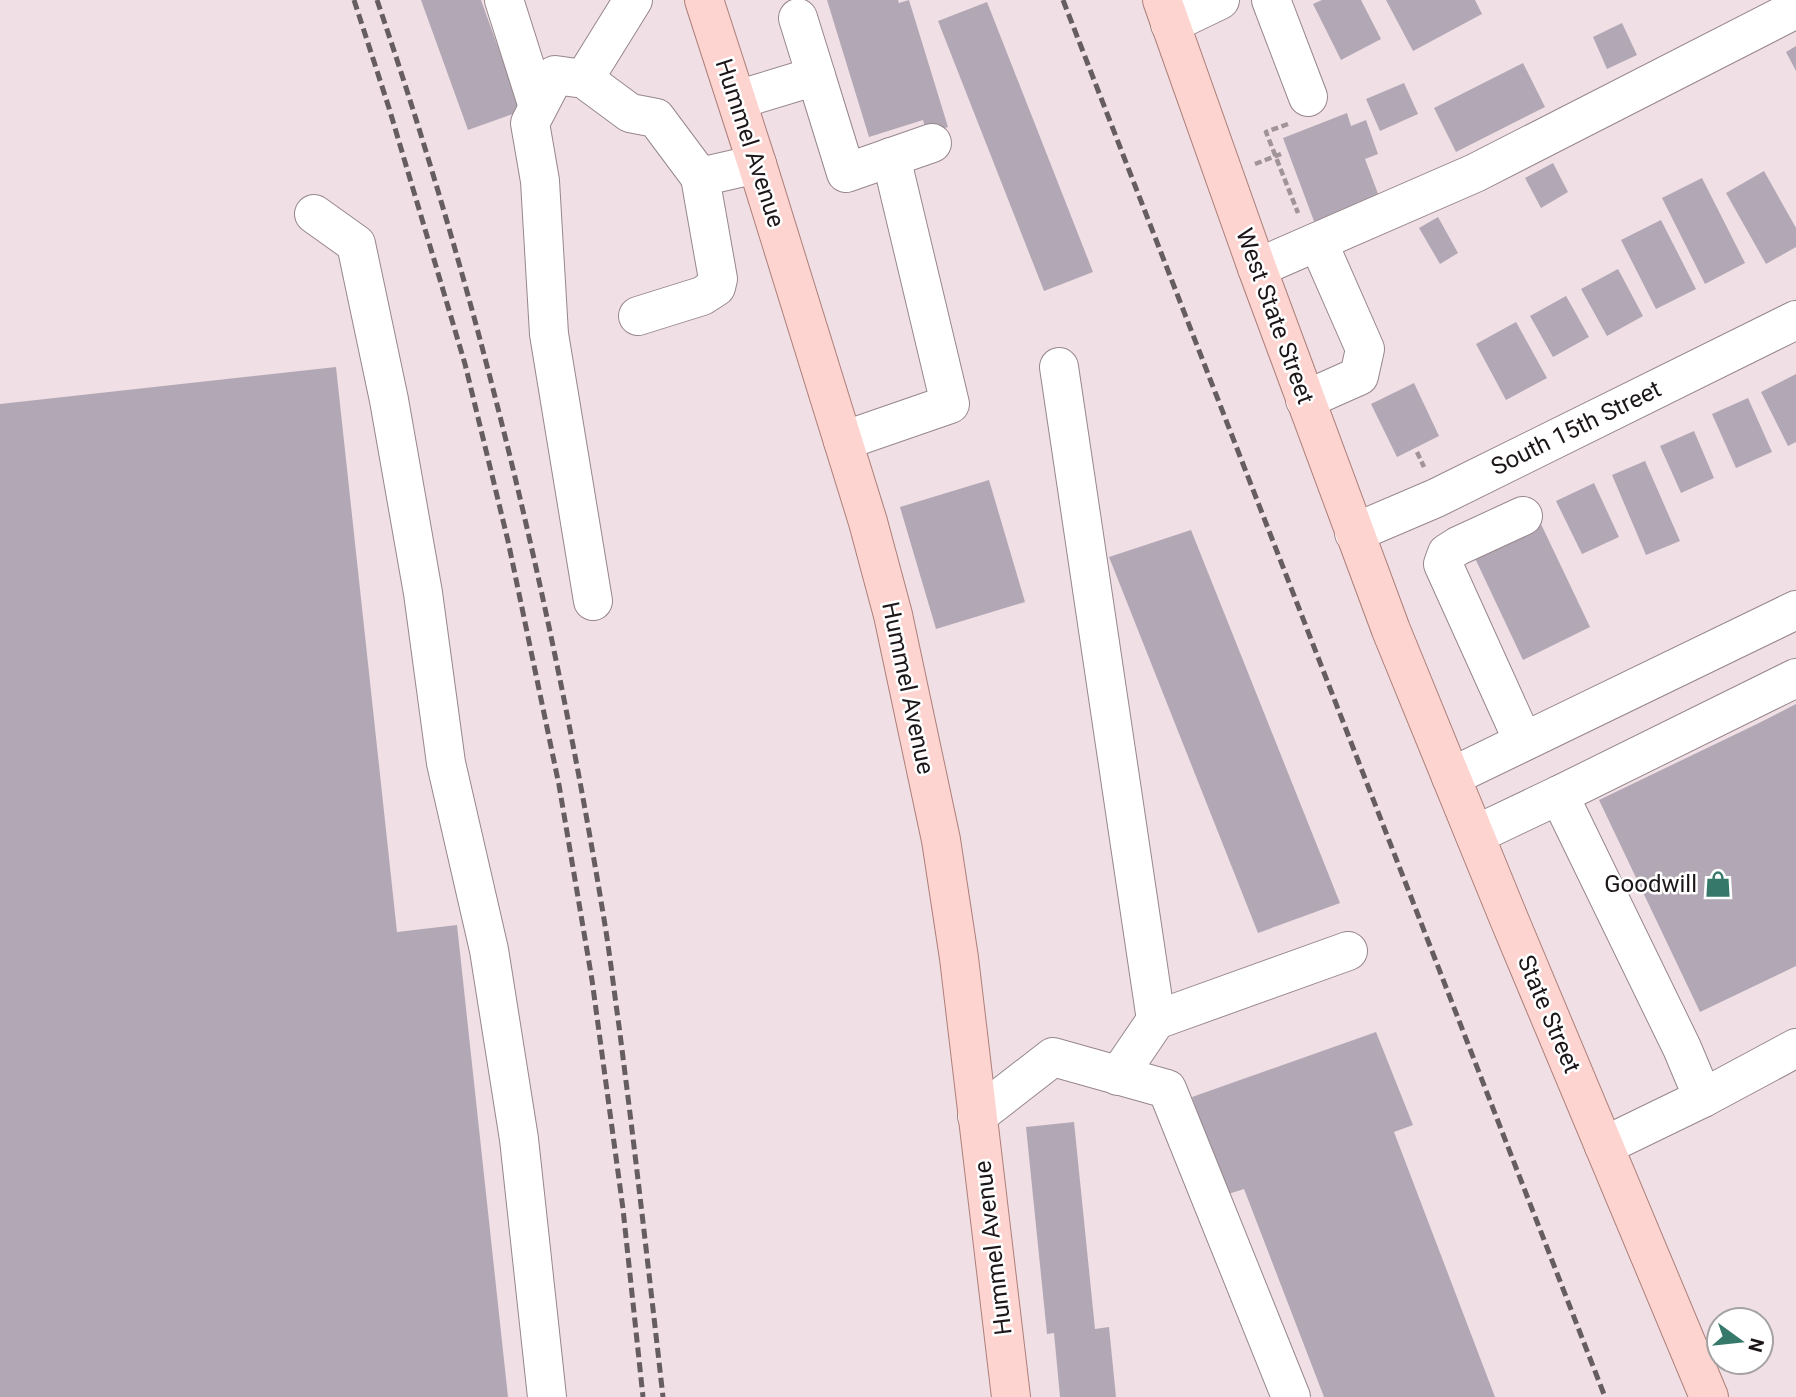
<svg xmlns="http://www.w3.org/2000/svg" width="1796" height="1397" font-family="Roboto,sans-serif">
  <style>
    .building { fill: #b2a8b5 }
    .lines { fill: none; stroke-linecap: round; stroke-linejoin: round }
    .minor-casing { stroke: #97878d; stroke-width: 40 }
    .major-casing { stroke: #ad7f7a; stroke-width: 40 }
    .path { stroke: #a19499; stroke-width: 4.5; stroke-dasharray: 7 3.5; stroke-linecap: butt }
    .minor { stroke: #fff; stroke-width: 38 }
    .major { stroke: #fdd4cf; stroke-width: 38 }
    .rail { stroke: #665d60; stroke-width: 5; stroke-dasharray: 10 5; stroke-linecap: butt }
    .labels { text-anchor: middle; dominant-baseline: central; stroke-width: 5; stroke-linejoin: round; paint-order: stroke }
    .street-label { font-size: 24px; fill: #1c1618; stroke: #fff }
    .poi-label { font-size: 24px; fill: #1c1618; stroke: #fff; text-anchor: end }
  </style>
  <rect width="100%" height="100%" fill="#f0dfe5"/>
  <g class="building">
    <path d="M 421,0 L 481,0 L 521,111 L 468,130 Z"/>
    <path d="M 827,0 L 898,0 L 899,3 L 909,0 L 948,127 L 927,134 L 923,120 L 869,137 Z"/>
    <path d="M 1322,0 L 1361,0 L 1381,39 L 1341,60 L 1313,4 Z"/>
    <path d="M 1386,0 L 1475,0 L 1482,14 L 1413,51 Z"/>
    <path d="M 987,2 L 1093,272 L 1044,291 L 938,21 Z"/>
    <path d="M 1622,23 L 1637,55 L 1607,69 L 1593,37 Z"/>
    <path d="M 1796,46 L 1796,71 L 1786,52 Z"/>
    <path d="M 1523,63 L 1545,107 L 1456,152 L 1434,108 Z"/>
    <path d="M 1404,83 L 1418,114 L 1380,131 L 1366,99 Z"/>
    <path d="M 1347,113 L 1351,126 L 1366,120 L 1378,154 L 1365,159 L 1380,199 L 1315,224 L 1283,138 Z"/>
    <path d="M 1553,163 L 1568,192 L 1541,208 L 1525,178 Z"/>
    <path d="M 1764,171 L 1796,228 L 1796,247 L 1766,264 L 1726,193 Z"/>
    <path d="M 1702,178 L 1745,263 L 1705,284 L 1662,198 Z"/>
    <path d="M 1438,217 L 1458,253 L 1440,264 L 1419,228 Z"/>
    <path d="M 1661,220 L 1696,289 L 1656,309 L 1621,240 Z"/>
    <path d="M 1618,269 L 1643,316 L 1607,336 L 1581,289 Z"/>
    <path d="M 1566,296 L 1589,337 L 1553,357 L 1530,316 Z"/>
    <path d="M 1516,322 L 1547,378 L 1506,400 L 1476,344 Z"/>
    <path d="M 336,367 L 397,932 L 457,925 L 508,1397 L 0,1397 L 0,404 Z"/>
    <path d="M 1796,374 L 1796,442 L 1788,446 L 1761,392 Z"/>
    <path d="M 1414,383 L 1439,436 L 1397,457 L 1371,404 Z"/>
    <path d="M 1748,398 L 1772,452 L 1736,468 L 1712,414 Z"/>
    <path d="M 1694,431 L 1714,478 L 1681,493 L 1660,446 Z"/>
    <path d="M 1645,461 L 1680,541 L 1646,555 L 1612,475 Z"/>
    <path d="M 989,480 L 1025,602 L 936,629 L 900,507 Z"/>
    <path d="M 1594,483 L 1619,537 L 1582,554 L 1556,501 Z"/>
    <path d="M 1540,522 L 1590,627 L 1523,660 L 1473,554 Z"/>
    <path d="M 1191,530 L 1340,903 L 1258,933 L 1109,557 Z"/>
    <path d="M 1796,704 L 1796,966 L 1700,1012 L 1599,800 L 1759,723 Z"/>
    <path d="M 1376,1032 L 1413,1125 L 1394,1132 L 1495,1397 L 1324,1397 L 1244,1189 L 1225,1195 L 1192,1097 Z"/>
    <path d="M 1074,1122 L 1095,1329 L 1109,1327 L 1116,1397 L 1060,1397 L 1054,1333 L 1047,1334 L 1026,1127 Z"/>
  </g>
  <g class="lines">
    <defs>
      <g id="minor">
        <path d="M 504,0 L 538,107"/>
        <path d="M 1271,0 L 1308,97"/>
        <path d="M 1170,24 L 1220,0"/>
        <path d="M 816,76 L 846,173 L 932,143"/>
        <path d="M 584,79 L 633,0"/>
        <path d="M 737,100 L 816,76 L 798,18"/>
        <path d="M 314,214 L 356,244 L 389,400 L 423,593 L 446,763 L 489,950 L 519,1139 L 547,1397"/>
        <path d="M 1257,268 L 1475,173 L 1796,9"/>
        <path d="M 638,316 L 702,296 L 716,287 L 718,279 L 700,177"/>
        <path d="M 1059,367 L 1156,1020"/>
        <path d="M 1305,400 L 1359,376 L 1365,349 L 1318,242"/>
        <path d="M 843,441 L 950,404 L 891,157"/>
        <path d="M 1354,533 L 1436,498 L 1796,320"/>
        <path d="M 593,601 L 549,334 L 540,181 L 530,123 L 555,75 L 584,79 L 630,113 L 656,118 L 700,177 L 757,164"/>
        <path d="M 1523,741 L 1443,564 L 1447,553 L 1458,546 L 1523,516"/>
        <path d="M 1451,777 L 1796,610"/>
        <path d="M 1559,795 L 1796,678"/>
        <path d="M 1475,835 L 1559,795 L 1682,1048 L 1703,1098"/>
        <path d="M 1118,1076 L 1156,1020 L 1348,951"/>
        <path d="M 977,1116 L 1053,1057 L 1167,1089 L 1291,1397"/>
        <path d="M 1604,1146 L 1703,1098 L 1796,1048"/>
      </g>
      <g id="major">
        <path d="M 704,0 L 757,164 L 868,522 L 893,615 L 941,840 L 959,958 L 1011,1397"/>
        <path d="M 1162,0 L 1257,268 L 1391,630 L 1509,919 L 1709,1397"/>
      </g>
    </defs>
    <use href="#minor" class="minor-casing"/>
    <use href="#major" class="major-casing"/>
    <g class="path">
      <path d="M 1288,124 L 1266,132 L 1298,213"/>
      <path d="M 1255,164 L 1281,154"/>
      <path d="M 1417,452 L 1424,467"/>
    </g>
    <use href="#minor" class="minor"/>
    <use href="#major" class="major"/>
    <g class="rail">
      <path d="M 354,0 L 389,108 L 465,364 L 508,541 L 559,785 L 592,980 L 623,1209 L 643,1397"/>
      <path d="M 377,0 C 479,299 553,608 604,919 C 610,955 614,991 619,1026 C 635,1150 649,1273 663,1397"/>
      <path d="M 1063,0 L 1605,1397"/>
    </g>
  </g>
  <defs>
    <symbol id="shop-bare" viewBox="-9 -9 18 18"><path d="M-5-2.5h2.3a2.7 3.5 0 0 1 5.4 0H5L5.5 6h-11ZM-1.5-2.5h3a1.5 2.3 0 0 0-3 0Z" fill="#36796b" stroke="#fff" stroke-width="2.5" paint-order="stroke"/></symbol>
  </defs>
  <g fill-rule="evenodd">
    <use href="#shop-bare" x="1699" y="865" width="38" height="38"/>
  </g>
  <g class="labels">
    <g class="street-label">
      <text transform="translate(750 143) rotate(72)">Hummel Avenue</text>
      <text transform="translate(1275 316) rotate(70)">West State Street</text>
      <text transform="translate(1576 428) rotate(-26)">South 15th Street</text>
      <text transform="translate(908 688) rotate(78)">Hummel Avenue</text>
      <text transform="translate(1549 1014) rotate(67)">State Street</text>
      <text transform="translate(993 1248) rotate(-97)">Hummel Avenue</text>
    </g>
    <g class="poi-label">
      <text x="1697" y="884">Goodwill</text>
    </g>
  </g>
  <g transform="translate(1740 1341) rotate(105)"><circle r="33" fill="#ffffff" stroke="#a4a2a3" stroke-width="2"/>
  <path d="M0-5L12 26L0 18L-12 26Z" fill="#36796b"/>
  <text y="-10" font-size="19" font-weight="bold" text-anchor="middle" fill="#1c1618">N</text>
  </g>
</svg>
